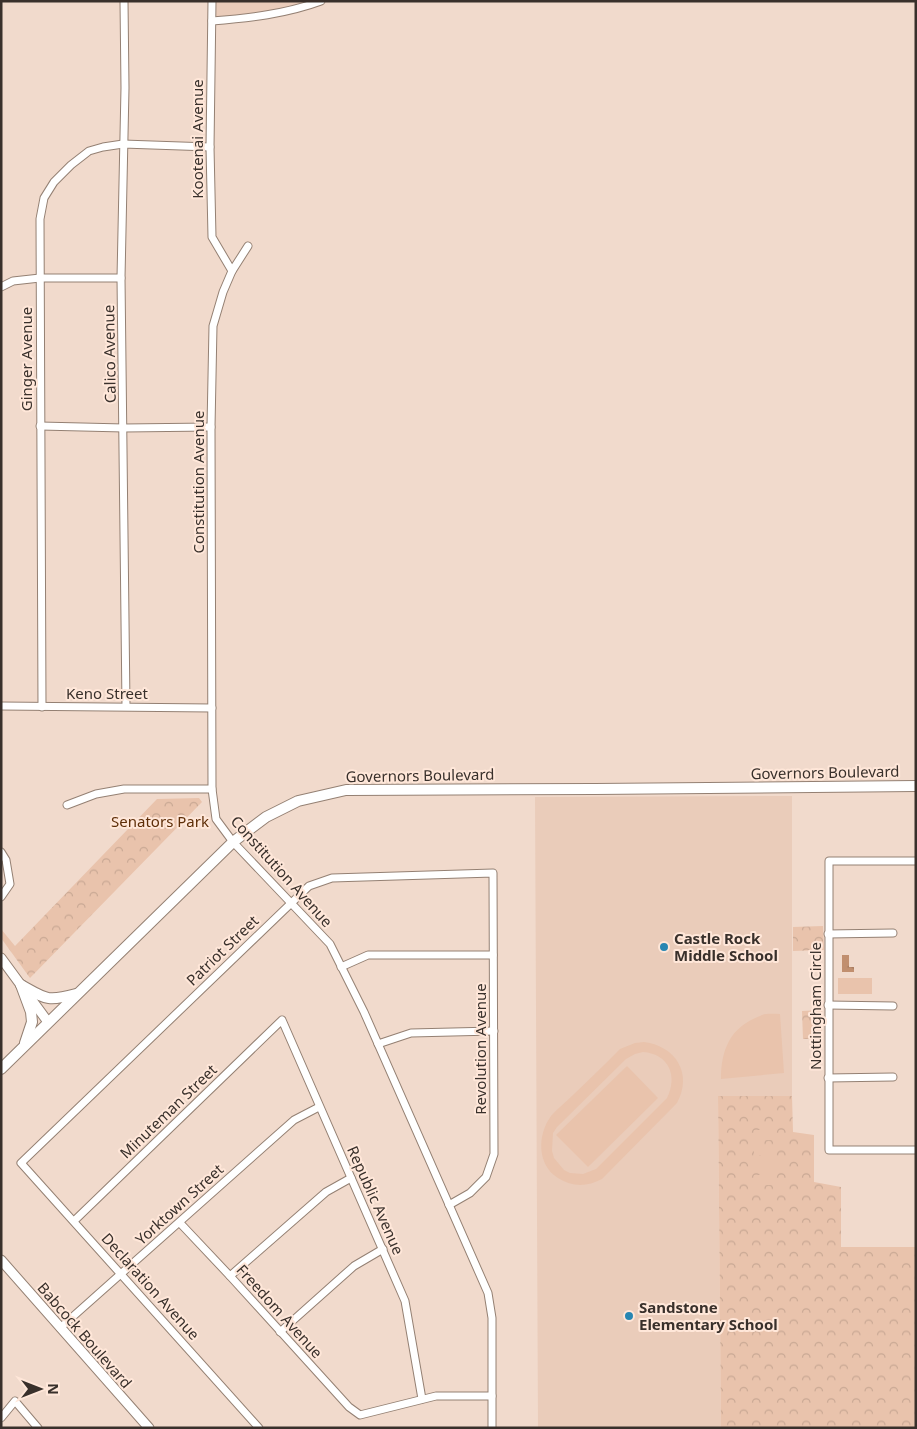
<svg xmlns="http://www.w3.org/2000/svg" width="917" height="1429" font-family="'Noto Sans',sans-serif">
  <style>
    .built { fill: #eaccba }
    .park { fill: url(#park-crowns) }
    .pitch { fill: #e9c3ac; fill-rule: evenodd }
    .water { fill: url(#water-ripples) }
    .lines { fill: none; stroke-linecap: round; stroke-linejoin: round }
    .minor-casing { stroke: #948073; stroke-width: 9 }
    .tertiary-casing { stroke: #948073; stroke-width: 11 }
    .secondary-casing { stroke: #948073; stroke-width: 12 }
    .minor { stroke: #fff; stroke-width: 7 }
    .tertiary { stroke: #fff; stroke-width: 9 }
    .secondary { stroke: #fff; stroke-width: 10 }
    .poi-dot { fill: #2886b2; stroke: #ffe7d9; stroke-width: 2 }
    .labels { text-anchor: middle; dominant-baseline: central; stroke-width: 4; stroke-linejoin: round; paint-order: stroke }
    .street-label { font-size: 15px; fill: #39302b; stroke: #ffe7d9 }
    .park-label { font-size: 15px; fill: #5e2e08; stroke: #ffe7d9 }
    .poi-label { font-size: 15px; font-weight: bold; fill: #39302b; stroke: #ffe7d9; text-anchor: start }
  </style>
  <defs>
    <pattern id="park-crowns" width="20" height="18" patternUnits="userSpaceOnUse" patternTransform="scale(1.25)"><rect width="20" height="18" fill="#e9c3ac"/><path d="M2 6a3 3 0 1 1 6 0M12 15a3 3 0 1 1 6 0" fill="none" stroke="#c9a894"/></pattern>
    <pattern id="water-ripples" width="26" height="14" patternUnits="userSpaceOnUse" patternTransform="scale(1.25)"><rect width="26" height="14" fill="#c18f6f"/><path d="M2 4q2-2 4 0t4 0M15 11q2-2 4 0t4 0" fill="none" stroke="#9e755b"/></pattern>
  </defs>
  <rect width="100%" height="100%" fill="#f1dacc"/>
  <g class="built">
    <path d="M 212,1 L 321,1 L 313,4 L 212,21 Z"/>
    <path d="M 792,796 L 792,1096 L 718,1096 L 721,1428 L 538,1428 L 535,797 Z"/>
  </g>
  <g class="park">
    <path d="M 199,798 L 202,802 L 30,978 L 1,938 L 1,929 L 15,946 L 157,799 Z"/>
    <path d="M 823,926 L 824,950 L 793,951 L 793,927 Z"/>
    <path d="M 822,1010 L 822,1039 L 803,1039 L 802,1011 Z"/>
    <path d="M 718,1096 L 792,1096 L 793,1132 L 814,1135 L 814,1182 L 841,1187 L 841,1247 L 916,1247 L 916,1428 L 721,1428 Z"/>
  </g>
  <g class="pitch">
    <rect x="838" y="978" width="34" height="16"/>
    <path d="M 780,1014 L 784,1073 L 721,1079 C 721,1050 730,1027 760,1016 C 765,1013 773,1014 780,1014 Z"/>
    <path d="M 644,1042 C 676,1046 693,1074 677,1103 L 602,1179 C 587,1187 572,1187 558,1178 C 537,1165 537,1135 551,1116 C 557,1109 566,1102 573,1095 C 589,1080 605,1064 620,1049 L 635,1043 ZM 643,1052 C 669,1054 678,1076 667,1098 L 596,1169 L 583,1174 L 570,1173 L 564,1170 L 554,1158 L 552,1151 L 553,1133 L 557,1127 L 626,1059 L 635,1054 Z"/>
    <path d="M 627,1066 L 658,1098 L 588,1167 L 556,1135 Z"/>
    <rect x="754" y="1130" width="22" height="10"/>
    <rect x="754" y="1145" width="22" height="10"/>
    <rect x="754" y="1160" width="22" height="10"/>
    <rect x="754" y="1175" width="22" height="10"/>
  </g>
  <path class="water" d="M 842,955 L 849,955 L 849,967 L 854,967 L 854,972 L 842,972 Z"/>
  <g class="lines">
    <defs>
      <g id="minor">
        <path d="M 124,1 L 125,88 L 121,278 L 126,706"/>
        <path d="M 212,1 L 210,147 L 212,237 L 232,271"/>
        <path d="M 212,21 C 249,18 286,14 321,1"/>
        <path d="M 248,246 L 232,271 L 223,292 L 213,326 L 211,427 L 212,789 L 216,819 L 233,842 L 330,944 L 364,1012 L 488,1293 L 492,1318 L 492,1428"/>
        <path d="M 1,287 L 13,281 L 40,278 L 121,278"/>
        <path d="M 40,426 L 124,428 L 211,427"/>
        <path d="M 1,706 L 212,708"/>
        <path d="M 42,707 L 40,219 L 44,198 L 54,182 L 71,165 L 89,151 L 103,147 L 123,144 L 210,147"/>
        <path d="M 67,805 L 96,794 L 124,789 L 212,789"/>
        <path d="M 1,852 L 6,860 L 10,884 L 1,897"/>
        <path d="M 916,861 L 829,861 L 829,1150 L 916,1150"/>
        <path d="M 828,934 L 893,933"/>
        <path d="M 341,967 L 368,955 L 493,955"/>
        <path d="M 828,1005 L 893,1006"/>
        <path d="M 378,1044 L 411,1033 L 494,1031"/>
        <path d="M 828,1078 L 893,1077"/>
        <path d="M 74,1221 L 282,1020 L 405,1301 L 422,1399"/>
        <path d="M 180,1223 L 230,1276 L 349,1407 L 360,1415 L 436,1396 L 492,1396"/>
        <path d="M 230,1276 L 326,1192 L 351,1178"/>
        <path d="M 60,1328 L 294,1120 L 319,1107"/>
        <path d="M 280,1332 L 354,1266 L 383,1249"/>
        <path d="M 1,1418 L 15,1401 L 38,1428"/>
        <path d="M 259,1428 L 21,1163 L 309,886 L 332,878 L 493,873 L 494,1154 L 486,1177 L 470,1193 L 449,1205"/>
      </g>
      <g id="tertiary">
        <path d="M 1,958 L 48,1022"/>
        <path d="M 1,1260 L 149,1428"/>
      </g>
      <g id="secondary">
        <path d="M 21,985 L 31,1012 L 32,1022 L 25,1043"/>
        <path d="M 21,985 C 46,999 47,1002 76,994"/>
        <path d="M 1,1069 L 233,842 L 266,817 L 298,801 L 346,790 L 595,789 L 916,786"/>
      </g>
    </defs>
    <use href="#minor" class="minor-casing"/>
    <use href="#tertiary" class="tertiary-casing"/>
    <use href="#secondary" class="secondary-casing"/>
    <use href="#minor" class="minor"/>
    <use href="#tertiary" class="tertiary"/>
    <use href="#secondary" class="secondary"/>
  </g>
  <g class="poi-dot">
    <circle cx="664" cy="947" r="5"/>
    <circle cx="629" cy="1316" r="5"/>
  </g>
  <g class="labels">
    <g class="street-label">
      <text transform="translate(197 139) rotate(-90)">Kootenai Avenue</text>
      <text transform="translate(109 354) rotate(-91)">Calico Avenue</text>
      <text transform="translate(26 359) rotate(-90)">Ginger Avenue</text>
      <text transform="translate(198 482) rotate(-90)">Constitution Avenue</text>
      <text x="107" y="693">Keno Street</text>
      <text transform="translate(825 772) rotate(-1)">Governors Boulevard</text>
      <text transform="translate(420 775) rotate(-1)">Governors Boulevard</text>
      <text transform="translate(282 871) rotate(48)">Constitution Avenue</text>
      <text transform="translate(222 950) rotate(-44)">Patriot Street</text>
      <text transform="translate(815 1006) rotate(-90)">Nottingham Circle</text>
      <text transform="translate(480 1049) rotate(-90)">Revolution Avenue</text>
      <text transform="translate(168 1111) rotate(-44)">Minuteman Street</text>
      <text transform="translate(376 1200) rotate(66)">Republic Avenue</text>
      <text transform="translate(179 1204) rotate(-42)">Yorktown Street</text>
      <text transform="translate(151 1286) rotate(48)">Declaration Avenue</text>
      <text transform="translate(280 1311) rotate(48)">Freedom Avenue</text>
      <text transform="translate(85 1335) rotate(49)">Babcock Boulevard</text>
    </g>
    <g class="park-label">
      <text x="160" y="821">Senators Park</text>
    </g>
    <g class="poi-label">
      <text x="674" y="938">Castle Rock<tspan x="674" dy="17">Middle School</tspan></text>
      <text x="639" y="1307">Sandstone<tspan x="639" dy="17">Elementary School</tspan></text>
    </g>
  </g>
  <rect width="917" height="1429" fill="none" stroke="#39302b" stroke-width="5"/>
  <g transform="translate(40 1389) rotate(90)" stroke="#ffe7d9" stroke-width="4" paint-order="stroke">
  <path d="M0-4L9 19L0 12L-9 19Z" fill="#39302b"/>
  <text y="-8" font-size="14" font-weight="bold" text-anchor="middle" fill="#39302b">N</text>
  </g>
</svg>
